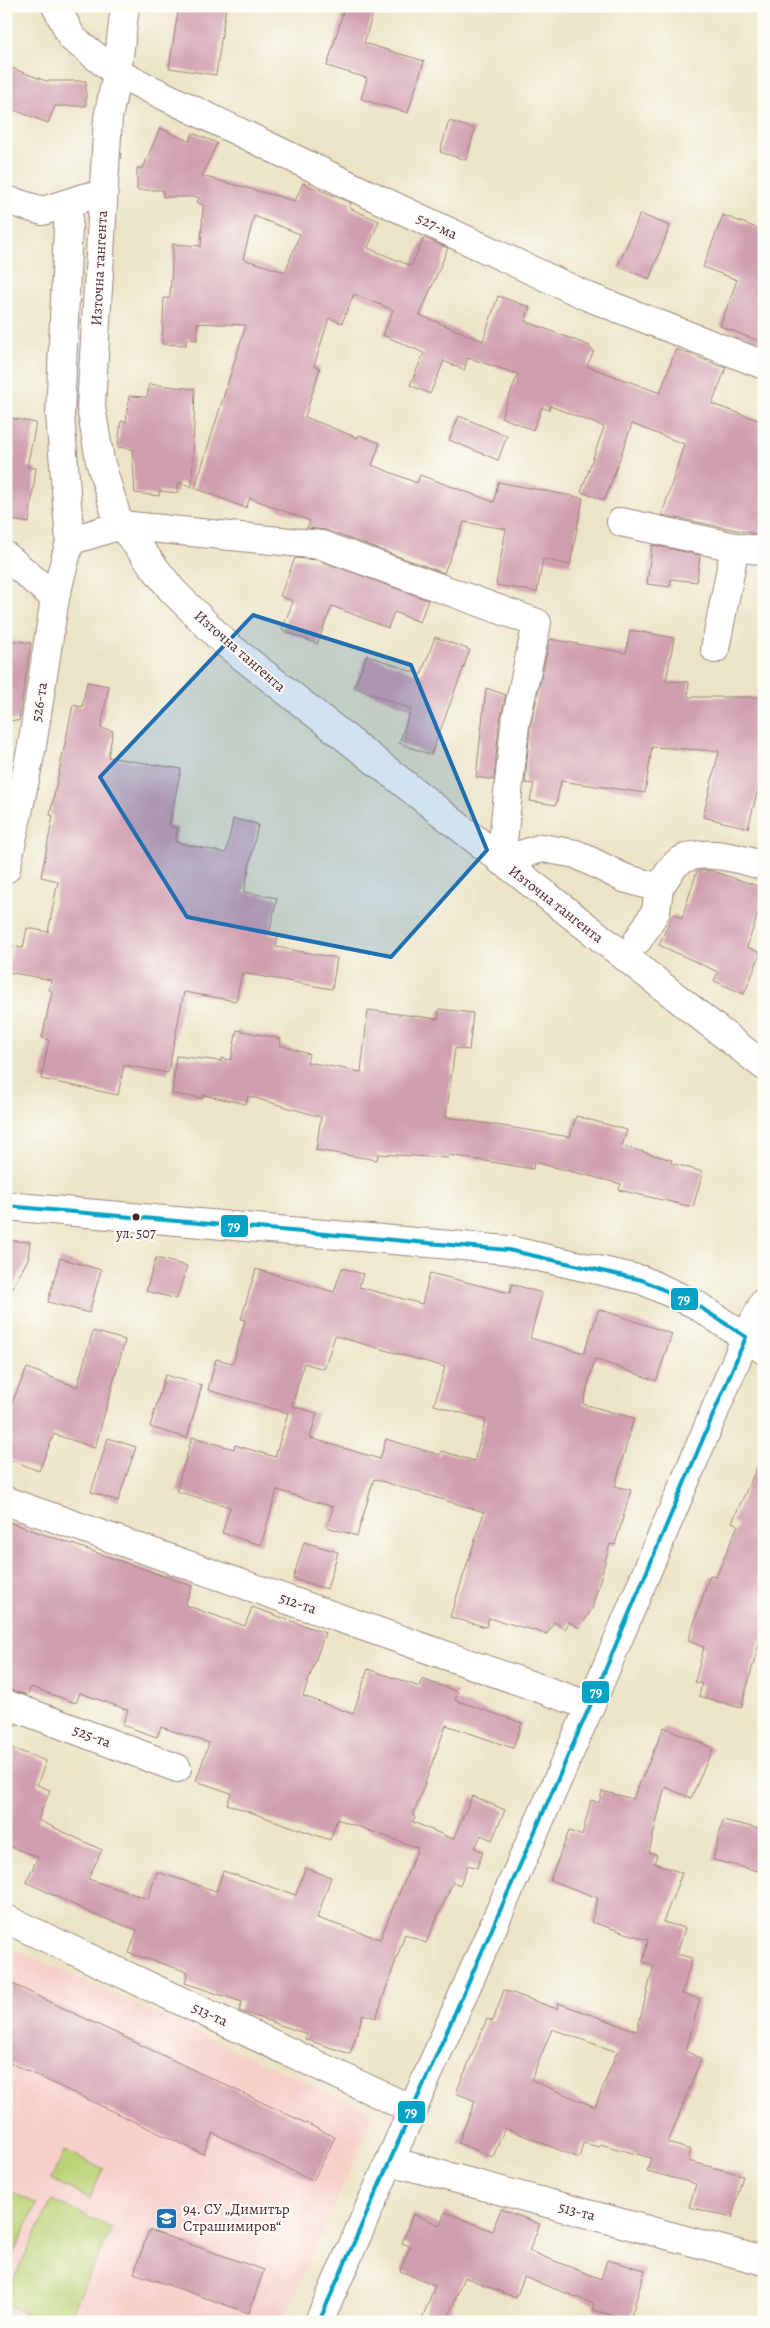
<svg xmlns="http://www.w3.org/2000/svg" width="770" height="2328" font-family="Alegreya,serif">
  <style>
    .built { fill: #f7d0cb }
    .green { fill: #bbd377; stroke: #827951 }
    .building { fill: #d09faf; fill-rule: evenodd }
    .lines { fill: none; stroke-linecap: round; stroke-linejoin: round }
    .minor-casing { stroke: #9b8278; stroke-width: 30 }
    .minor { stroke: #fff; stroke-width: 28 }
    .bus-1-casing { stroke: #fdfcf7; stroke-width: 8 }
    .bus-1 { stroke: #04a2c6; stroke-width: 4 }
    .marked { fill: #1f6fb2; fill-opacity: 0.2; stroke: #1f6fb2; stroke-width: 4; stroke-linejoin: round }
    .bus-dot { fill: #4a1f2b; stroke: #fdfcf7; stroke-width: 2 }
    .labels { text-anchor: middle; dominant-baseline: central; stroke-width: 4.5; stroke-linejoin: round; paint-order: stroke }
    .bus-label { font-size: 14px; fill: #4a1f2b; stroke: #fdfcf7 }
    .street-label { font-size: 15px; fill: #4a1f2b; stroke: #fdfcf7 }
    .poi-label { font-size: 15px; fill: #4a1f2b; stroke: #fdfcf7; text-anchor: start }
    .line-badge { stroke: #fdfcf7; stroke-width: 2 }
    .badge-label { font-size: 14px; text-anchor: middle; font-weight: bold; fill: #fff }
  </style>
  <rect width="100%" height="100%" fill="#fdfcf7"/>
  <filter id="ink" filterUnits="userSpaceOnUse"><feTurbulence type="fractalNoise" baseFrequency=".02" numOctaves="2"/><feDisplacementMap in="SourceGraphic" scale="10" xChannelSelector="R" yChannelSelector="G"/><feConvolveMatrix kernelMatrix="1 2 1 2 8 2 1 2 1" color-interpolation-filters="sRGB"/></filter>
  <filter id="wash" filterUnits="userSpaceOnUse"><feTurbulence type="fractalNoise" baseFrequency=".0096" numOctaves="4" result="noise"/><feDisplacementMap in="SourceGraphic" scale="20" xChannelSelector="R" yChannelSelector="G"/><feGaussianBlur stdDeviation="1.12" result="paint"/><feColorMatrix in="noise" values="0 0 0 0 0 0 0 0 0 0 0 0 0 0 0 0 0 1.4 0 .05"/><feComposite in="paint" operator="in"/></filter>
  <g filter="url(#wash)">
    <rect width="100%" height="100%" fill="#ece4c6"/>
    <path class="built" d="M 6,1945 L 375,2114 L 282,2322 L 6,2322 Z"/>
    <g class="green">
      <path d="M 64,2151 L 103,2169 L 90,2198 L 51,2180 Z"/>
      <path d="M 6,2189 L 37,2204 L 6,2269 Z"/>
      <path d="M 52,2200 L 112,2228 L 67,2322 L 44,2322 L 6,2304 L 6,2295 Z"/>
    </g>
    <g id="blocks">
      <g class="building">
        <path d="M 179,6 L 226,6 L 216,75 L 169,68 Z"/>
        <path d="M 345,6 L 375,6 L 364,43 L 424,61 L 408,113 L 361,99 L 367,78 L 327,66 Z"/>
        <path d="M 6,66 L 46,81 L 86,81 L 86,106 L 55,106 L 48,123 L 6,107 Z"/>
        <path d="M 449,121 L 475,129 L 466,160 L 440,152 Z"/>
        <path d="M 160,128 L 189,141 L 193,133 L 217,143 L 202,176 L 295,201 L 303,183 L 351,203 L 349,208 L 379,221 L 368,248 L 411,266 L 424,238 L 448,248 L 420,315 L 483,341 L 498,296 L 530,307 L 525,321 L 590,346 L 589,348 L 594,351 L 587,366 L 660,393 L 676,349 L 726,368 L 712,404 L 764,422 L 764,519 L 761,535 L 662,515 L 684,444 L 632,424 L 605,500 L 581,492 L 604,427 L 550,406 L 549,410 L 542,407 L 533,430 L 501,417 L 518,374 L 468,358 L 464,370 L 444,361 L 430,394 L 410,385 L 424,353 L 383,335 L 393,310 L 354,294 L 342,323 L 329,318 L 314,366 L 320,368 L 305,417 L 358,438 L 359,435 L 380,443 L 372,465 L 417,483 L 420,475 L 494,502 L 498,482 L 583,498 L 570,565 L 543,559 L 537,592 L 496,585 L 506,529 L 464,522 L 444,573 L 326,530 L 307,528 L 310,521 L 250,498 L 246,508 L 195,488 L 246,325 L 197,323 L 197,340 L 186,339 L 186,345 L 162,344 L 164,298 L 170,298 L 173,244 L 201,246 L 203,205 L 197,203 L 199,197 L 163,197 L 163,190 L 137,190 L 137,168 L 143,168 ZM 254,216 L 300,234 L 285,272 L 243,259 Z"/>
        <path d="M 640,214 L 670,226 L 649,279 L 618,266 Z"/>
        <path d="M 723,215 L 764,231 L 764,343 L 720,326 L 737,280 L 703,267 Z"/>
        <path d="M 149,384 L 195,389 L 192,487 L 179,482 L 177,493 L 159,491 L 159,496 L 135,493 L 132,449 L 118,447 L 121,421 L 126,422 L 129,396 L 147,397 Z"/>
        <path d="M 459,416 L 507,436 L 498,460 L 449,440 Z"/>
        <path d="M 6,417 L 36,423 L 27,467 L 36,468 L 29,523 L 6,519 Z"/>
        <path d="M 652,545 L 700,555 L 697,582 L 671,579 L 670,587 L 647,584 Z"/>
        <path d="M 295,558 L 318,560 L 428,600 L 420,622 L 394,612 L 388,628 L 332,606 L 317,644 L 282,630 L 293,601 L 280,596 Z"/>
        <path d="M 630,630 L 674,638 L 666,681 L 689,682 L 688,697 L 764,697 L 764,765 L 748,828 L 703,817 L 719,751 L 652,747 L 645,793 L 561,781 L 556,805 L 530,801 L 534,784 L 525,783 L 530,727 L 550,639 L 626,653 Z"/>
        <path d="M 435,637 L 470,650 L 431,755 L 399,743 L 411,709 L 354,687 L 367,655 L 421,675 Z"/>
        <path d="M 6,640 L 31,643 L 19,721 L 6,720 Z"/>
        <path d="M 87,682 L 109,686 L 101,728 L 113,731 L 108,757 L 181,769 L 169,826 L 178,828 L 175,842 L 226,853 L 233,819 L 258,824 L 244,892 L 277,898 L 269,934 L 278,936 L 276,947 L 337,958 L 332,989 L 242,973 L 236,1001 L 184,992 L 168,1073 L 124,1065 L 118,1095 L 41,1079 L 49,1040 L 42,1038 L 52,991 L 49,990 L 51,980 L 8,972 L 13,946 L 23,948 L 27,928 L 48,932 L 58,881 L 41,877 L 53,816 L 50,815 L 73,705 L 82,707 Z"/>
        <path d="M 486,688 L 506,695 L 499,723 L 494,780 L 476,777 Z"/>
        <path d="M 709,870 L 764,888 L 764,895 L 747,947 L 761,953 L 744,994 L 714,981 L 718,972 L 659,945 L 673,914 L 682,918 L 697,871 Z"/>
        <path d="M 439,1009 L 473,1013 L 469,1050 L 455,1048 L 446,1117 L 570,1137 L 576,1116 L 627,1130 L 622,1146 L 672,1160 L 671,1163 L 703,1172 L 693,1207 L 619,1190 L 621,1184 L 534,1162 L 533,1169 L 449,1155 L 448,1158 L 378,1154 L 377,1160 L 316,1150 L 321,1117 L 248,1096 L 246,1104 L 203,1095 L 203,1098 L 172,1094 L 176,1056 L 221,1061 L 221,1058 L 231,1060 L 237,1030 L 281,1039 L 280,1045 L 309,1054 L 307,1062 L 361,1072 L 368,1010 L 438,1019 Z"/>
        <path d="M 6,1240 L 30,1242 L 28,1259 L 6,1300 Z"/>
        <path d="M 60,1258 L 101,1270 L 89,1313 L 48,1302 Z"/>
        <path d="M 156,1258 L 187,1266 L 177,1299 L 146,1291 Z"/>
        <path d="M 342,1268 L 363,1274 L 359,1287 L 422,1304 L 430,1273 L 510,1293 L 512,1284 L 542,1293 L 530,1338 L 584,1353 L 599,1309 L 672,1334 L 656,1381 L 595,1359 L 583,1404 L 634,1418 L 615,1486 L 631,1490 L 615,1545 L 610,1544 L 592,1609 L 580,1628 L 569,1622 L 565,1629 L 554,1622 L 547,1634 L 489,1618 L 486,1627 L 450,1617 L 484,1512 L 374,1479 L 357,1536 L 327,1527 L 333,1507 L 277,1490 L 261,1545 L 222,1533 L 230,1507 L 176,1491 L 192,1437 L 234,1449 L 235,1445 L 275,1457 L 288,1413 L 208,1390 L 216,1359 L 233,1363 L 245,1320 L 241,1319 L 256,1269 L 334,1292 ZM 335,1336 L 445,1367 L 434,1405 L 486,1420 L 474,1461 L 442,1451 L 440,1455 L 386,1439 L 380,1459 L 310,1438 L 317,1413 L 292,1406 L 304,1363 L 324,1369 Z"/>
        <path d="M 93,1331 L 125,1340 L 95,1448 L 54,1434 L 39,1471 L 6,1458 L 6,1416 L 27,1368 L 77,1387 Z"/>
        <path d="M 165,1375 L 202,1385 L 187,1438 L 150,1427 Z"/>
        <path d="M 108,1438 L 136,1447 L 118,1501 L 91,1492 Z"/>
        <path d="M 764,1452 L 764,1641 L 760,1640 L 741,1708 L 699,1696 L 702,1684 L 695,1682 L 704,1647 L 688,1641 L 710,1575 L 716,1577 L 738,1525 L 732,1522 Z"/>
        <path d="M 6,1521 L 192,1586 L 185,1605 L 245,1626 L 252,1607 L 325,1633 L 303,1696 L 353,1714 L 368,1669 L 420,1687 L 422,1679 L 458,1692 L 455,1700 L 522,1723 L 513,1748 L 446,1725 L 445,1728 L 413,1816 L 415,1817 L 413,1822 L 453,1839 L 472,1796 L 505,1810 L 492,1840 L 481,1835 L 475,1848 L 483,1852 L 477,1868 L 468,1865 L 460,1885 L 453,1882 L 426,1943 L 405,1934 L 376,2018 L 363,2014 L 350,2054 L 305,2039 L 307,2034 L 239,2011 L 242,2002 L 185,1983 L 188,1972 L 129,1953 L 137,1930 L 95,1915 L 26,1882 L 38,1857 L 6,1845 L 6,1746 L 46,1761 L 37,1785 L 50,1790 L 38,1820 L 102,1850 L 88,1879 L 148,1899 L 157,1872 L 216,1891 L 223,1871 L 296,1895 L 305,1868 L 331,1877 L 317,1918 L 380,1939 L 418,1848 L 337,1819 L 330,1840 L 227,1804 L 231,1793 L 196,1781 L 209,1743 L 161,1727 L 157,1737 L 122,1725 L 128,1710 L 80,1693 L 76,1703 L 31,1687 L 27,1695 L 6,1689 Z"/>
        <path d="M 304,1542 L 338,1552 L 327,1589 L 293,1579 Z"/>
        <path d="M 6,1721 L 16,1724 L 7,1745 L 6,1745 Z"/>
        <path d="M 664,1727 L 713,1748 L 691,1798 L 665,1787 L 649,1852 L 657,1855 L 654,1863 L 682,1873 L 663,1922 L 685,1928 L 677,1954 L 692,1958 L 682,1994 L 700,1999 L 686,2051 L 701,2059 L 668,2143 L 691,2150 L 688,2161 L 743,2175 L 732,2218 L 689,2207 L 696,2184 L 647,2171 L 651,2158 L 600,2144 L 599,2147 L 583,2143 L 579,2158 L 505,2128 L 493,2157 L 458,2143 L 475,2101 L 456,2093 L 487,2019 L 493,2021 L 504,1990 L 557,2009 L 558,2003 L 637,2031 L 654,1965 L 643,1962 L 648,1940 L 591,1922 L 598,1898 L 550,1880 L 569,1831 L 582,1836 L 591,1800 L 599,1803 L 602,1791 L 633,1799 ZM 552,2029 L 617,2052 L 595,2107 L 531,2080 Z"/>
        <path d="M 723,1820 L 764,1830 L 764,1846 L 758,1871 L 713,1860 Z"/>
        <path d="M 6,1981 L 335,2137 L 313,2181 L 213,2133 L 203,2154 L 6,2061 Z"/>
        <path d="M 501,2209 L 540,2224 L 529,2251 L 601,2279 L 607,2260 L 645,2270 L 630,2320 L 593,2310 L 594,2304 L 524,2277 L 516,2298 L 464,2277 L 446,2322 L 421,2322 L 435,2285 L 400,2271 L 410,2246 L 402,2243 L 413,2214 L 440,2225 L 445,2212 L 492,2231 Z"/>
        <path d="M 149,2230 L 264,2270 L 249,2313 L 134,2273 Z"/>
      </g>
    </g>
  </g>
  <g filter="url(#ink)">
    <use href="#blocks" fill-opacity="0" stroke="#9b8278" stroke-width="1"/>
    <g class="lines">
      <defs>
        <g id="minor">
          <path d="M 56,6 L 72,38 L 117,73 L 353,187 L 589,297 L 764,365"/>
          <path d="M 125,6 L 117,73 L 108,118 L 91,407 L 100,461 L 118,521 L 172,590 L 225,643 L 764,1066"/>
          <path d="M 6,200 L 43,211 L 86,197"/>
          <path d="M 69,203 L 60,415 L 70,541 L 121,525 L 321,545 L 537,623 L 515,725 L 501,861 L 542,848 L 576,854 L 624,878 L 659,888 C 664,881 670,869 677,863 C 698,846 741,859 764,866"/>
          <path d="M 621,522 L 735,547 L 764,551"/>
          <path d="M 6,556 L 55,598"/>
          <path d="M 715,649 L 735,547"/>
          <path d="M 6,869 L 32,746 L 55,598 L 70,541"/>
          <path d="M 638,940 L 656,911 L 659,888"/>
          <path d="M 6,1206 L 508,1250 L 642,1280 L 695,1304 L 764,1350"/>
          <path d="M 6,1501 L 590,1706"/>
          <path d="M 6,1704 L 177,1768"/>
          <path d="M 6,1919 L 413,2110"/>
          <path d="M 390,2161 L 764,2261"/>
          <path d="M 319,2322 L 590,1706 L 746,1337 L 764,1302"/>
        </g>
      </defs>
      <use href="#minor" class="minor-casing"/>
      <use href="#minor" class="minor"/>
      <defs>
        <path id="bus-1" d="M 6,1206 L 508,1250 L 642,1280 L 695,1304 L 746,1337 L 590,1706 L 319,2322"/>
      </defs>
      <use href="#bus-1" class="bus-1-casing"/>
      <use href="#bus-1" class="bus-1"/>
    </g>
  </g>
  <path class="marked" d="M 253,615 L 411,665 L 487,850 L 391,957 L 187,917 L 100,777 Z"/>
  <defs>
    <symbol id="school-square" viewBox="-11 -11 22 22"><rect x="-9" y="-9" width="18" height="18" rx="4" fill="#1f6fb2" stroke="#fdfcf7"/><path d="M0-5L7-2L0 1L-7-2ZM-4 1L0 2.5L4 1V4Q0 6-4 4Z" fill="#fff"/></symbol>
  </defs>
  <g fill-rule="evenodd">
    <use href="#school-square" x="154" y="2206" width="25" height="25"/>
  </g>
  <circle class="bus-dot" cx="136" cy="1217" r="4.5"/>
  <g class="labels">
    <g class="bus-label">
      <text x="136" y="1233">ул. 507</text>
    </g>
    <g class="street-label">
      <text transform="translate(437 226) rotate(25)">527-ма</text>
      <text transform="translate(99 268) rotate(-87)">Източна тангента</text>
      <text transform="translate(240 651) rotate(41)">Източна тангента</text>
      <text transform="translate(39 702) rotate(-81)">526-та</text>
      <text transform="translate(556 904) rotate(38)">Източна тангента</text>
      <text transform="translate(298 1603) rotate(19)">512-та</text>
      <text transform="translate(92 1736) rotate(21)">525-та</text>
      <text transform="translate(210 2014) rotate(25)">513-та</text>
      <text transform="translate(577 2211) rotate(15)">513-та</text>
    </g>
    <g class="poi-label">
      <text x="183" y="2209">94. СУ „Димитър<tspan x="183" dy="17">Страшимиров“</tspan></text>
    </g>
  </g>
  <g class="line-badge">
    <rect x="220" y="1214" width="29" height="24" rx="5" fill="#04a2c6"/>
    <rect x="670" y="1287" width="29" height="24" rx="5" fill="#04a2c6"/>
    <rect x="581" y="1680" width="29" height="24" rx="5" fill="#04a2c6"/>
    <rect x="397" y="2100" width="29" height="24" rx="5" fill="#04a2c6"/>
  </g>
  <g class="badge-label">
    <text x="234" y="1231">79</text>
    <text x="684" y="1304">79</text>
    <text x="596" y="1697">79</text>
    <text x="411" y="2117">79</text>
  </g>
  <rect width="770" height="2328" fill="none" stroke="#fdfcf7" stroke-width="25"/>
</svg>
